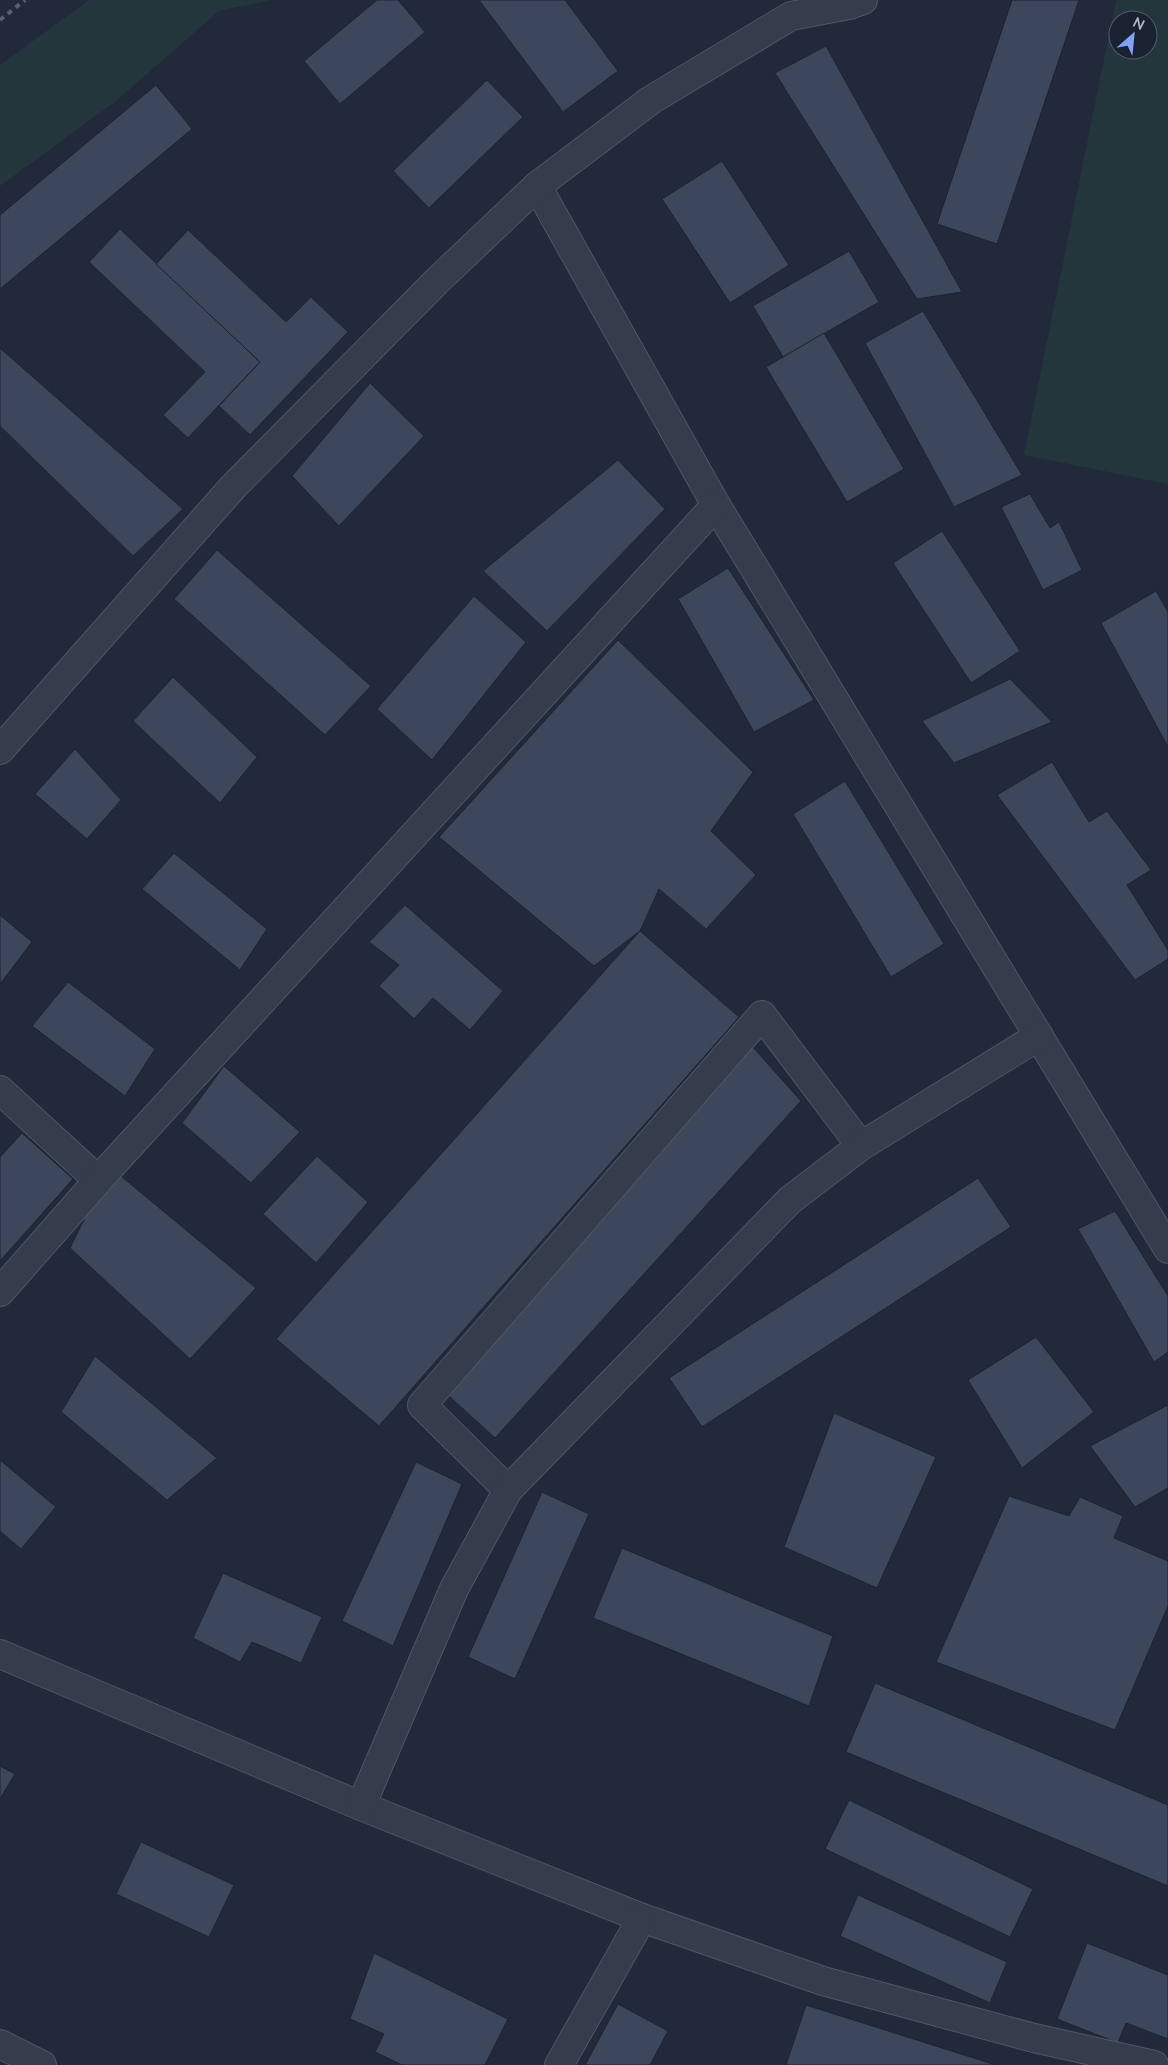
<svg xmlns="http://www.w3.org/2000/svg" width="1168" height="2065" font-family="Lato,sans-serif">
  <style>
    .green { fill: #23363c; fill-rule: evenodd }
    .building { fill: #3d475b; stroke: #1c2332 }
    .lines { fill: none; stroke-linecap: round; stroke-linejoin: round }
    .minor-casing { stroke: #505666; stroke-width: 30 }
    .minor { stroke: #353c4b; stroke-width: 28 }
    .rail { stroke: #575f73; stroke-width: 4; stroke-dasharray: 5 5; stroke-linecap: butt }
  </style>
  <rect width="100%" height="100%" fill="#21293b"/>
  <g class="green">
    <path d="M 89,0 L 272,0 L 219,11 L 116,101 L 0,186 L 0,65 Z"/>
    <path d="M 1116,0 L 1168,0 L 1168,484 L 1024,455 ZM 1118,20 L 1148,20 L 1148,50 L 1118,50 Z"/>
  </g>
  <g class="building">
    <path d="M 377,0 L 398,0 L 425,32 L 340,104 L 304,61 Z"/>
    <path d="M 479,0 L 565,0 L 618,71 L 563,112 Z"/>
    <path d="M 1012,0 L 1079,0 L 997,244 L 937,224 Z"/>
    <path d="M 826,46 L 962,292 L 917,299 L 775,73 Z"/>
    <path d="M 487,80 L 523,117 L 429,208 L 393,171 Z"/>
    <path d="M 156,85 L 192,129 L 0,289 L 0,215 Z"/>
    <path d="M 722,161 L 789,265 L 730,303 L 662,199 Z"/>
    <path d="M 120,229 L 260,362 L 188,438 L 163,415 L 205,372 L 89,262 Z"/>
    <path d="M 188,230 L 286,322 L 311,297 L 348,332 L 250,435 L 219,406 L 260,362 L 156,264 Z"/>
    <path d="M 849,251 L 879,302 L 783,357 L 753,306 Z"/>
    <path d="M 923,311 L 1022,475 L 954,507 L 865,343 Z"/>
    <path d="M 824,333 L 904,469 L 847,502 L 766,367 Z"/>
    <path d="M 0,348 L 183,509 L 133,556 L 0,426 Z"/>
    <path d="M 370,383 L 424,436 L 339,526 L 292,476 Z"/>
    <path d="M 618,460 L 665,509 L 547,631 L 483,571 Z"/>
    <path d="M 1030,494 L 1050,528 L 1059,522 L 1082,570 L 1043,590 L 1001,507 Z"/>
    <path d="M 942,531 L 1020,651 L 971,683 L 893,563 Z"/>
    <path d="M 217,550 L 371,686 L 325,735 L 174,599 Z"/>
    <path d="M 728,568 L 814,700 L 754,732 L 678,599 Z"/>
    <path d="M 1156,591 L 1168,612 L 1168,747 L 1101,623 Z"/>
    <path d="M 474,596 L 526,642 L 432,760 L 377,709 Z"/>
    <path d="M 618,640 L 753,772 L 711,831 L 756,875 L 706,929 L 659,889 L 640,931 L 594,966 L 439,837 Z"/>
    <path d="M 173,677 L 257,757 L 220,803 L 133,721 Z"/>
    <path d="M 1010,679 L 1052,722 L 954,763 L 922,721 Z"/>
    <path d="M 75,749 L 121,800 L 87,839 L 35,794 Z"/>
    <path d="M 1052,762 L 1089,822 L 1107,811 L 1151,870 L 1127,885 L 1168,950 L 1168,959 L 1135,980 L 997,795 Z"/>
    <path d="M 845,781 L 944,944 L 891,977 L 793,814 Z"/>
    <path d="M 174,853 L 267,929 L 240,970 L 142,889 Z"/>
    <path d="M 405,905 L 503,991 L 470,1030 L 433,998 L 414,1019 L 379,986 L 399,965 L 369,942 Z"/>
    <path d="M 0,915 L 32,942 L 0,984 Z"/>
    <path d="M 640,931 L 739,1017 L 379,1426 L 276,1339 Z"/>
    <path d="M 68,982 L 155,1049 L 125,1096 L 32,1026 Z"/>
    <path d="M 743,1036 L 801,1101 L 495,1438 L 438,1386 Z"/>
    <path d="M 224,1066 L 300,1132 L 251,1183 L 182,1123 Z"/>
    <path d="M 22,1133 L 73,1179 L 0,1261 L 0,1157 Z"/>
    <path d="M 317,1156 L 368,1202 L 316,1263 L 263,1214 Z"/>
    <path d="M 110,1167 L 256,1288 L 190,1359 L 70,1248 Z"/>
    <path d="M 978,1178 L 1011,1227 L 702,1427 L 669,1378 Z"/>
    <path d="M 1115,1211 L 1168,1296 L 1168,1352 L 1154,1362 L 1078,1229 Z"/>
    <path d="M 1036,1337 L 1094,1412 L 1022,1468 L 968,1380 Z"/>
    <path d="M 95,1356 L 217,1458 L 167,1500 L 61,1412 Z"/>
    <path d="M 1168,1405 L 1168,1488 L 1135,1507 L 1090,1446 Z"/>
    <path d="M 834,1413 L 936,1457 L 877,1588 L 784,1547 Z"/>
    <path d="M 0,1460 L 56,1507 L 21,1549 L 0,1531 Z"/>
    <path d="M 416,1462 L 462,1484 L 393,1646 L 342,1621 Z"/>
    <path d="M 542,1492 L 589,1514 L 515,1679 L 468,1657 Z"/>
    <path d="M 1009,1496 L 1069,1516 L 1080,1497 L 1123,1516 L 1114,1538 L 1168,1561 L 1168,1606 L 1115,1730 L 936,1662 Z"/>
    <path d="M 622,1548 L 833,1636 L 809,1706 L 593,1618 Z"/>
    <path d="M 223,1573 L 322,1617 L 301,1663 L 252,1642 L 240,1662 L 193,1638 Z"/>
    <path d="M 875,1683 L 1168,1805 L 1168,1886 L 846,1752 Z"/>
    <path d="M 0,1766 L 15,1774 L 0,1799 Z"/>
    <path d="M 849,1800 L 1033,1889 L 1010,1937 L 825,1849 Z"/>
    <path d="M 141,1842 L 234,1885 L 209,1937 L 116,1894 Z"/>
    <path d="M 858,1895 L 1007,1962 L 990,2003 L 840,1936 Z"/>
    <path d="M 1087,1943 L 1168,1975 L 1168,2039 L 1126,2023 L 1118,2043 L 1057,2019 Z"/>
    <path d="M 374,1953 L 508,2019 L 485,2065 L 402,2065 L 375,2052 L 384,2034 L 350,2019 Z"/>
    <path d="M 618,2004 L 668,2031 L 650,2065 L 585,2065 Z"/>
    <path d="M 806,2005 L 996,2065 L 786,2065 Z"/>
  </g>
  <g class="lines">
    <defs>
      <g id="minor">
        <path d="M 537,186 L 716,505 L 1168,1249"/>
        <path d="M 0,750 L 233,487 L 436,282 L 537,186 L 651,100 L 791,16 L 849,5 L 863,0"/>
        <path d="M 0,1090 L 98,1180"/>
        <path d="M 0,1292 L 110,1167 L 716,505"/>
        <path d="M 508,1490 L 422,1405 L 762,1015 L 861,1146"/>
        <path d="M 0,1654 L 361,1806 L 642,1918 L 823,1981 L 1034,2038 L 1154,2065"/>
        <path d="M 361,1806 L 454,1589 L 508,1490 L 790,1200 L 861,1146 L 1039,1036"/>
        <path d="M 0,2044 L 42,2065"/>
        <path d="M 559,2065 L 642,1918"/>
      </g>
    </defs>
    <use href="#minor" class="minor-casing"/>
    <use href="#minor" class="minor"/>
    <path class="rail" d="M 0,20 L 25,0"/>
  </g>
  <g transform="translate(1133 35) rotate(27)"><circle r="24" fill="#1a2130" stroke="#565d6c"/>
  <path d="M0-4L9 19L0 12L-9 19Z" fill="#81a2fb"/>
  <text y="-8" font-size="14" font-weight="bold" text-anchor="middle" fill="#b0b6c7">N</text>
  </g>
</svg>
